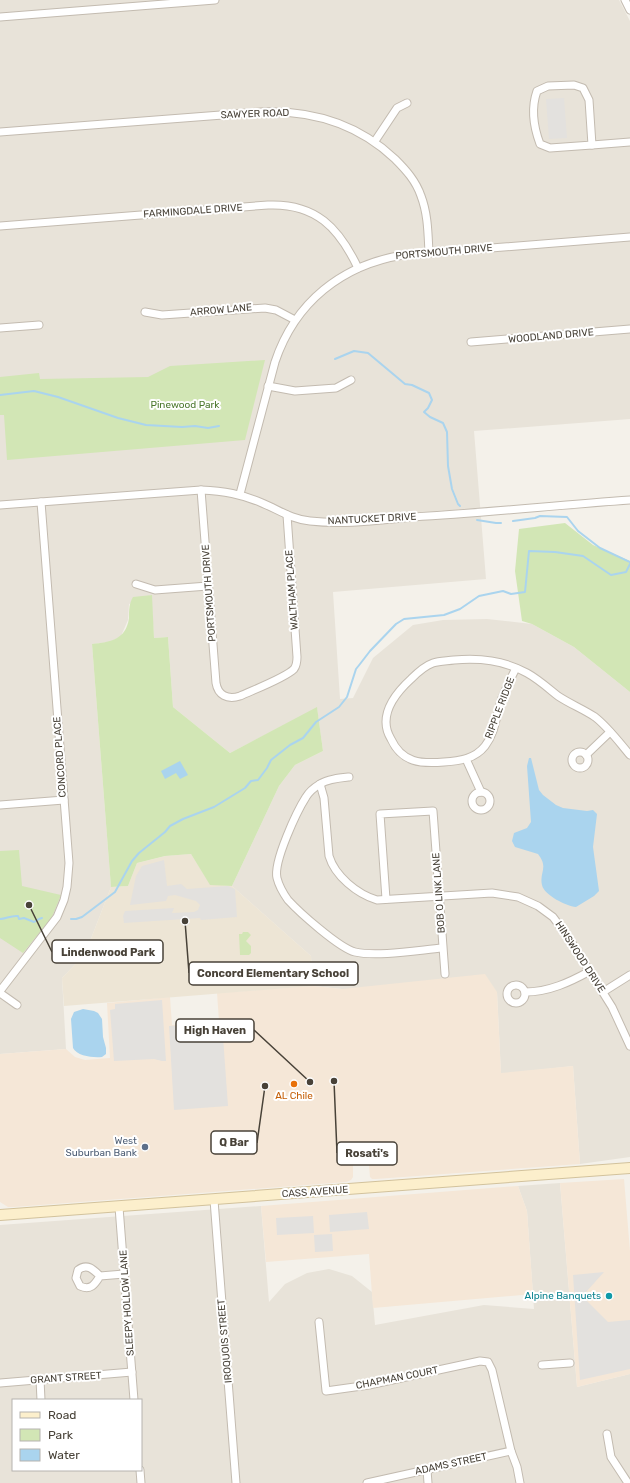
<svg xmlns="http://www.w3.org/2000/svg" width="630" height="1483" font-family="Rubik,sans-serif">
  <style>
    .residential { fill: #e8e3d9; fill-rule: evenodd }
    .commercial { fill: #f5e7d7 }
    .education { fill: #ede5d5 }
    .green { fill: #d2e6b5 }
    .parking { fill: #e3e1de }
    .water { fill: #aad4ee }
    .lines { fill: none; stroke-linecap: round; stroke-linejoin: round }
    .stream { stroke: #aad4ee; stroke-width: 2 }
    .street-casing { stroke: #c3bbb0; stroke-width: 9 }
    .secondary-casing { stroke: #d2c29c; stroke-width: 12 }
    .street { stroke: #fff; stroke-width: 7 }
    .secondary { stroke: #fcefcc; stroke-width: 10 }
    .food-dot { fill: #e8710a; stroke: #fff; stroke-width: 1.5 }
    .service-dot { fill: #5c6f8a; stroke: #fff; stroke-width: 1.5 }
    .culture-dot { fill: #0f9aa8; stroke: #fff; stroke-width: 1.5 }
    .labels { text-anchor: middle; dominant-baseline: central; stroke-width: 4; stroke-linejoin: round; paint-order: stroke }
    .street-label { font-size: 10px; fill: #484238; stroke: #fff }
    .park-label { font-size: 10px; fill: #4c782e; stroke: #fff }
    .food-label { font-size: 10px; fill: #c56008; stroke: #fff }
    .service-label { font-size: 10px; fill: #4e5e75; stroke: #fff; text-anchor: end }
    .culture-label { font-size: 10px; fill: #0d838f; stroke: #fff; text-anchor: end }
    .leader { fill: none; stroke: #484238; stroke-width: 1.5 }
    .callout-dot { fill: #484238; stroke: #fff; stroke-width: 1.5 }
    .callout { fill: #fff; stroke: #484238; stroke-width: 1.5 }
    .callout-label { font-size: 11px; text-anchor: middle; font-weight: bold; fill: #484238 }
  </style>
  <rect width="100%" height="100%" fill="#f4f1ea"/>
  <g class="residential">
    <path d="M 0,0 L 619,0 L 630,21 L 630,419 L 474,431 L 486,579 L 333,592 L 340,699 L 353,698 L 373,658 L 413,625 L 443,620 L 487,619 L 532,624 L 574,647 L 630,692 L 630,1157 L 580,1164 L 573,1066 L 501,1074 L 497,992 L 342,989 L 313,986 L 311,956 L 232,886 L 279,786 L 295,765 L 323,751 L 317,708 L 230,753 L 173,707 L 168,637 L 154,638 L 151,595 L 129,604 L 128,620 L 121,636 L 110,642 L 92,644 L 111,887 L 85,954 L 62,978 L 66,1049 L 0,1054 Z"/>
    <path d="M 560,1183 L 577,1387 L 630,1374 L 630,1483 L 0,1483 L 0,1225 L 261,1206 L 269,1302 L 285,1284 L 307,1273 L 329,1269 L 352,1276 L 372,1292 L 375,1325 L 484,1305 L 534,1309 L 527,1211 L 518,1186 ZM 13,1400 L 141,1400 L 141,1470 L 13,1470 Z"/>
  </g>
  <g class="commercial">
    <path d="M 485,974 L 497,992 L 501,1073 L 573,1066 L 580,1164 L 376,1179 L 372,1179 L 370,1177 L 368,1153 L 353,1155 L 353,1177 L 351,1180 L 346,1182 L 14,1207 L 8,1207 L 0,1202 L 0,1054 L 66,1049 L 75,1057 L 85,1060 L 110,1058 L 107,1003 L 170,997 L 172,1025 L 219,1021 L 217,993 L 313,986 L 342,989 Z"/>
    <path d="M 624,1179 L 630,1251 L 630,1374 L 577,1387 L 560,1183 Z"/>
    <path d="M 518,1186 L 527,1211 L 533,1294 L 373,1308 L 369,1254 L 266,1262 L 261,1206 Z"/>
  </g>
  <path class="education" d="M 191,854 L 210,884 L 232,886 L 311,956 L 313,986 L 64,1006 L 62,978 L 85,954 L 111,887 L 128,886 L 137,863 L 165,856 Z"/>
  <g class="green">
    <path d="M 265,360 L 245,440 L 7,460 L 4,415 L 0,415 L 0,377 L 39,373 L 40,379 L 148,377 L 170,366 Z"/>
    <path d="M 565,523 L 593,545 L 630,561 L 630,692 L 574,647 L 532,624 L 522,621 L 515,571 L 519,529 Z"/>
    <path d="M 152,595 L 154,638 L 168,637 L 173,707 L 230,753 L 317,707 L 323,751 L 295,765 L 279,786 L 232,886 L 210,885 L 191,854 L 165,856 L 137,863 L 128,886 L 111,887 L 92,644 C 110,642 126,640 129,618 C 129,610 129,604 133,597 Z"/>
    <path d="M 19,850 L 22,886 L 61,895 L 52,917 L 23,953 L 0,938 L 0,851 Z"/>
    <path d="M 243,932 L 248,932 L 251,935 L 246,941 L 251,946 L 251,953 L 249,955 L 240,955 L 239,934 L 242,934 Z"/>
  </g>
  <g class="parking">
    <path d="M 564,98 L 567,138 L 549,139 L 546,99 Z"/>
    <path d="M 164,860 L 167,886 L 181,884 L 187,889 L 228,886 L 235,889 L 237,917 L 201,920 L 200,918 L 124,923 L 123,916 L 125,911 L 174,908 L 172,913 L 194,912 L 198,910 L 200,905 L 196,901 L 175,895 L 168,896 L 166,901 L 130,905 L 136,876 L 142,866 Z"/>
    <path d="M 162,1000 L 166,1061 L 162,1061 L 154,1059 L 114,1061 L 110,1010 L 115,1009 L 115,1004 Z"/>
    <path d="M 222,1023 L 228,1106 L 174,1110 L 169,1026 Z"/>
    <path d="M 367,1212 L 369,1229 L 330,1232 L 329,1215 Z"/>
    <path d="M 313,1216 L 314,1233 L 277,1235 L 276,1218 Z"/>
    <path d="M 332,1234 L 333,1251 L 315,1252 L 314,1235 Z"/>
    <path d="M 604,1272 L 586,1292 L 587,1301 L 608,1322 L 630,1320 L 630,1369 L 580,1380 L 573,1275 Z"/>
  </g>
  <g class="water">
    <path d="M 529,758 L 531,758 L 539,790 L 543,795 L 556,805 L 563,808 L 587,811 L 593,810 L 597,814 L 593,847 L 599,891 L 594,896 L 576,907 C 566,906 544,895 542,885 C 539,872 549,868 538,854 L 515,847 L 512,841 L 514,833 L 527,828 L 531,822 L 527,766 Z"/>
    <path d="M 180,761 L 188,775 L 180,779 L 176,773 L 165,779 L 161,771 Z"/>
    <path d="M 83,1009 L 94,1011 L 98,1013 L 102,1019 L 103,1037 L 106,1048 L 106,1054 L 102,1057 C 93,1058 77,1056 73,1048 L 71,1019 L 74,1012 Z"/>
  </g>
  <g class="lines">
    <g class="stream">
      <path d="M 335,359 L 354,351 L 368,353 L 405,384 L 412,385 L 429,393 L 432,400 L 428,408 L 424,412 L 430,417 L 443,423 L 447,432 L 448,466 L 452,489 L 458,504 L 460,506"/>
      <path d="M 0,395 L 34,391 L 58,397 L 118,418 L 146,425 L 182,427 L 195,426 L 208,428 L 219,426"/>
      <path d="M 477,520 L 496,523 L 501,523"/>
      <path d="M 513,521 L 535,518 L 540,516 L 567,517 L 578,531 L 600,548 L 630,562"/>
      <path d="M 0,919 C 6,919 11,915 18,916 L 19,919 L 24,918 L 34,922 L 39,919 L 42,918"/>
      <path d="M 71,919 L 76,919 L 82,917 L 115,892 L 132,861 L 139,853 L 165,832 L 170,826 L 183,819 L 214,807 L 245,788 L 251,781 L 258,780 L 267,768 L 271,760 L 290,745 L 303,738 L 316,722 L 339,707 L 347,697 L 356,669 L 360,664 L 370,651 L 396,624 L 404,619 L 444,615 L 460,609 L 479,596 L 503,591 L 511,594 L 525,592 L 529,551 L 555,552 L 583,556 L 611,575 L 626,572 L 630,564"/>
    </g>
    <defs>
      <g id="street">
        <path d="M 625,0 L 630,10"/>
        <path d="M 0,17 L 215,0"/>
        <path d="M 574,85 L 583,88 L 589,100 L 592,145 L 550,148 L 540,144 C 534,128 531,108 537,91 L 548,86 Z"/>
        <path d="M 0,132 L 261,112 C 311,110 358,124 395,159 C 406,170 416,181 421,196 C 428,214 428,234 429,253"/>
        <path d="M 375,141 L 397,108 L 407,103"/>
        <path d="M 592,145 L 630,142"/>
        <path d="M 0,226 L 268,205 C 316,203 339,228 358,268"/>
        <path d="M 145,312 L 162,315 L 265,308 L 276,310 L 295,320"/>
        <path d="M 0,328 L 39,325"/>
        <path d="M 471,342 L 630,329"/>
        <path d="M 268,386 L 295,391 L 336,388 L 351,380"/>
        <path d="M 201,490 L 216,683 C 218,695 227,700 240,696 C 253,690 285,678 294,669 C 297,665 297,661 297,657 L 287,515"/>
        <path d="M 240,494 L 275,362 C 295,302 342,265 403,255 L 630,237"/>
        <path d="M 0,505 L 201,490 C 224,491 241,494 262,503 C 279,510 291,519 310,521 C 344,525 379,520 413,517 C 485,513 558,505 630,500"/>
        <path d="M 136,584 L 155,590 L 208,586"/>
        <path d="M 516,668 C 511,678 506,688 502,698 C 496,714 496,732 485,746 C 475,759 459,761 444,762 C 421,764 402,763 391,739 C 388,734 386,728 386,722 C 386,705 399,690 411,679 C 417,673 424,666 433,663 C 439,661 447,661 454,660 C 480,658 503,660 527,673 C 538,679 548,688 558,696 C 570,704 583,709 595,717 C 608,727 619,742 630,755"/>
        <circle cx="580" cy="760" r="8"/>
        <path d="M 586,755 L 610,732"/>
        <path d="M 466,759 L 481,792"/>
        <path d="M 349,777 C 339,778 328,779 320,784 C 315,787 309,792 306,797 C 297,811 273,862 277,878 C 279,886 283,893 288,900 C 299,912 339,948 355,952 C 377,957 419,950 442,948"/>
        <path d="M 320,784 L 324,798 L 329,856 C 335,876 357,894 377,900 L 492,893 L 518,897 L 538,906 L 553,917 L 570,940 L 612,1007 L 630,1046"/>
        <circle cx="481" cy="801" r="9"/>
        <path d="M 0,805 L 64,800"/>
        <path d="M 386,899 L 380,814 L 433,811 L 445,974"/>
        <circle cx="516" cy="994" r="9"/>
        <path d="M 0,991 L 57,917 L 64,900 L 67,887 L 69,863 L 41,502"/>
        <path d="M 525,992 C 549,992 570,982 590,971"/>
        <path d="M 603,992 L 630,975"/>
        <path d="M 0,993 L 17,1005"/>
        <path d="M 214,1200 L 236,1483"/>
        <path d="M 119,1207 L 134,1400"/>
        <path d="M 100,1276 C 95,1284 91,1291 80,1286 L 76,1278 L 78,1270 C 87,1263 93,1269 100,1276 L 124,1274"/>
        <path d="M 319,1322 L 326,1391 L 369,1385 L 480,1361 L 488,1362 L 492,1370 L 511,1451 L 517,1467 L 520,1483"/>
        <path d="M 542,1365 L 570,1363"/>
        <path d="M 40,1379 L 41,1400"/>
        <path d="M 0,1383 L 132,1372"/>
        <path d="M 607,1434 L 611,1457 L 628,1483"/>
        <path d="M 140,1470 L 141,1483"/>
        <path d="M 427,1470 L 428,1483"/>
        <path d="M 367,1483 L 511,1451"/>
      </g>
      <path id="secondary" d="M 0,1215 L 630,1168"/>
    </defs>
    <use href="#street" class="street-casing"/>
    <use href="#secondary" class="secondary-casing"/>
    <use href="#street" class="street"/>
    <use href="#secondary" class="secondary"/>
  </g>
  <circle class="food-dot" cx="294" cy="1084" r="4"/>
  <circle class="service-dot" cx="145" cy="1147" r="4"/>
  <circle class="culture-dot" cx="609" cy="1296" r="4"/>
  <g class="labels">
    <g class="street-label">
      <text transform="translate(255 114) rotate(-2)">SAWYER ROAD</text>
      <text transform="translate(193 211) rotate(-4)">FARMINGDALE DRIVE</text>
      <text transform="translate(444 252) rotate(-5)">PORTSMOUTH DRIVE</text>
      <text transform="translate(221 310) rotate(-5)">ARROW LANE</text>
      <text transform="translate(551 336) rotate(-5)">WOODLAND DRIVE</text>
      <text transform="translate(372 519) rotate(-3)">NANTUCKET DRIVE</text>
      <text transform="translate(292 590) rotate(-94)">WALTHAM PLACE</text>
      <text transform="translate(209 593) rotate(-94)">PORTSMOUTH DRIVE</text>
      <text transform="translate(500 708) rotate(-69)">RIPPLE RIDGE</text>
      <text transform="translate(60 757) rotate(-94)">CONCORD PLACE</text>
      <text transform="translate(439 893) rotate(-94)">BOB O LINK LANE</text>
      <text transform="translate(580 957) rotate(57)">HINSWOOD DRIVE</text>
      <text transform="translate(315 1192) rotate(-4)">CASS AVENUE</text>
      <text transform="translate(127 1303) rotate(-94)">SLEEPY HOLLOW LANE</text>
      <text transform="translate(225 1341) rotate(-95)">IROQUOIS STREET</text>
      <text transform="translate(66 1378) rotate(-4)">GRANT STREET</text>
      <text transform="translate(397 1378) rotate(-11)">CHAPMAN COURT</text>
      <text transform="translate(451 1464) rotate(-12)">ADAMS STREET</text>
    </g>
    <g class="park-label">
      <text x="185" y="405">Pinewood Park</text>
    </g>
    <g class="food-label">
      <text x="294" y="1096">AL Chile</text>
    </g>
    <g class="service-label">
      <text x="137" y="1141">West<tspan x="137" dy="12">Suburban Bank</tspan></text>
    </g>
    <g class="culture-label">
      <text x="601" y="1296">Alpine Banquets</text>
    </g>
  </g>
  <path class="leader" d="M29 905L52 952M185 921L189 973M310 1082L254 1030M265 1086L257 1143M334 1081L337 1153"/>
  <g class="callout-dot">
    <circle cx="29" cy="905" r="4"/>
    <circle cx="185" cy="921" r="4"/>
    <circle cx="310" cy="1082" r="4"/>
    <circle cx="265" cy="1086" r="4"/>
    <circle cx="334" cy="1081" r="4"/>
  </g>
  <g class="callout">
    <rect x="52" y="940" width="111" height="23" rx="4"/>
    <rect x="189" y="962" width="169" height="23" rx="4"/>
    <rect x="176" y="1019" width="78" height="23" rx="4"/>
    <rect x="211" y="1131" width="46" height="23" rx="4"/>
    <rect x="337" y="1142" width="60" height="23" rx="4"/>
  </g>
  <g class="callout-label">
    <text x="108" y="956">Lindenwood Park</text>
    <text x="273" y="977">Concord Elementary School</text>
    <text x="215" y="1034">High Haven</text>
    <text x="234" y="1146">Q Bar</text>
    <text x="367" y="1157">Rosati's</text>
  </g>
  <rect x="12" y="1399" width="130" height="72" fill="#ffffff" stroke="#b6b3af"/>
  <rect x="20" y="1412" width="20" height="6" fill="#fcefcc" stroke="#b6b3af"/>
  <text x="48" y="1419" font-size="12" fill="#484238">Road</text>
  <rect x="20" y="1429" width="20" height="12" fill="#d2e6b5" stroke="#b6b3af"/>
  <text x="48" y="1439" font-size="12" fill="#484238">Park</text>
  <rect x="20" y="1449" width="20" height="12" fill="#aad4ee" stroke="#b6b3af"/>
  <text x="48" y="1459" font-size="12" fill="#484238">Water</text>
</svg>
